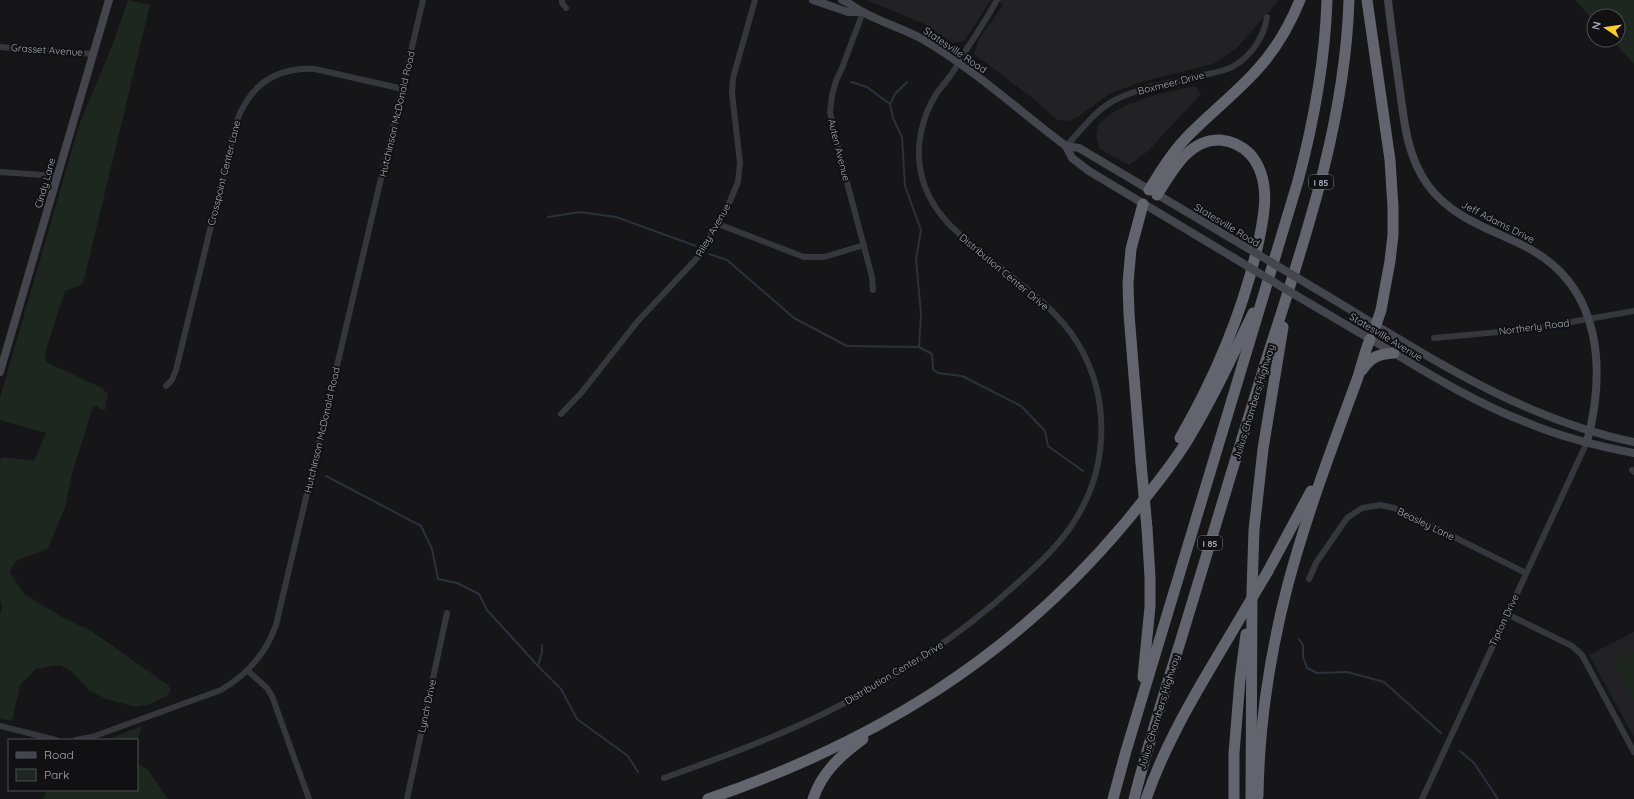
<svg xmlns="http://www.w3.org/2000/svg" width="1634" height="799" font-family="Quicksand,sans-serif">
  <style>
    .built { fill: #222124 }
    .green { fill: #1d261f }
    .lines { fill: none; stroke-linecap: round; stroke-linejoin: round }
    .stream { stroke: #2b323c; stroke-width: 2 }
    .street { stroke: #36363d; stroke-width: 6 }
    .secondary { stroke: #44454d; stroke-width: 8 }
    .highway { stroke: #62646e; stroke-width: 11 }
    .secondary-bridge { stroke: #44454d; stroke-width: 8 }
    .highway-bridge { stroke: #62646e; stroke-width: 11 }
    .labels { text-anchor: middle; dominant-baseline: central; stroke-width: 4; stroke-linejoin: round; paint-order: stroke }
    .shield { fill: #111012; stroke: #797c86; stroke-width: 1 }
    .shield-label { font-size: 9px; font-weight: bold; fill: #a6aab8 }
    .street-label { font-size: 10px; fill: #a6aab8; stroke: #111012 }
  </style>
  <rect width="100%" height="100%" fill="#161517"/>
  <g class="built">
    <path d="M 867,0 L 991,0 L 964,41 L 953,43 L 924,24 Z"/>
    <path d="M 998,0 L 1279,0 L 1235,50 L 1213,64 L 1141,82 L 1109,94 L 1078,117 L 1070,121 L 1057,120 L 1036,101 L 974,54 L 979,39 L 1003,5 Z"/>
    <path d="M 1195,86 L 1201,94 L 1148,151 L 1129,165 L 1106,153 L 1099,148 L 1096,136 L 1098,125 L 1112,113 L 1127,105 L 1155,95 Z"/>
    <path d="M 1634,632 L 1634,737 L 1589,655 Z"/>
  </g>
  <g class="green">
    <path d="M 128,0 L 150,5 L 83,284 L 65,291 L 45,353 L 46,362 L 102,388 L 108,394 L 105,410 L 101,410 L 97,406 L 93,407 L 72,474 L 65,508 L 48,548 C 39,555 21,555 14,564 C 12,566 11,570 10,573 L 24,594 L 65,619 L 90,630 L 168,685 L 171,690 L 167,696 L 150,704 L 136,707 L 106,699 L 89,690 L 71,671 L 60,665 L 36,669 L 20,685 L 12,721 L 0,719 L 0,615 L 2,606 L 0,599 L 0,460 L 3,457 L 34,461 L 46,433 L 0,420 L 0,398 L 79,125 L 112,46 Z"/>
    <path d="M 1575,0 L 1634,0 L 1634,64 L 1612,40 L 1618,40 L 1618,16 L 1594,16 L 1594,21 Z"/>
    <path d="M 1634,652 L 1634,700 L 1613,662 Z"/>
    <path d="M 142,726 L 138,738 L 139,754 L 137,754 L 137,740 L 105,740 Z"/>
    <path d="M 137,764 L 147,769 L 168,799 L 43,799 L 47,790 L 137,790 Z"/>
  </g>
  <g class="lines">
    <g class="stream">
      <path d="M 851,82 L 867,87 L 890,104 L 893,118 L 902,137 L 905,186 L 921,230 L 916,259 L 921,314 L 919,347"/>
      <path d="M 890,104 L 895,94 L 907,82"/>
      <path d="M 548,217 L 580,212 L 616,217 L 696,246"/>
      <path d="M 709,254 L 727,260 L 794,318 L 847,346 L 919,347 L 932,354 L 933,369 L 938,373 L 962,376 L 1021,406 L 1045,431 L 1048,446 L 1083,471"/>
      <path d="M 326,476 L 421,526 L 432,549 L 438,579 L 457,583 L 479,594 L 487,610 L 538,666 L 561,689 L 577,719 L 628,756 L 638,772"/>
      <path d="M 1299,639 L 1303,645 L 1303,657 L 1307,668 L 1317,673 L 1347,672 L 1384,682 L 1441,733"/>
      <path d="M 538,666 L 542,652 L 542,645"/>
      <path d="M 1460,751 L 1474,763 L 1498,799"/>
    </g>
    <g class="street">
      <path d="M 562,0 L 562,3 L 566,8"/>
      <path d="M 863,12 L 842,68 L 836,81 L 832,95 L 830,112 L 835,137 L 872,277 L 873,290"/>
      <path d="M 0,47 L 94,54"/>
      <path d="M 1066,146 C 1081,131 1095,110 1115,100 C 1141,87 1171,83 1199,76 C 1211,73 1224,72 1234,66 C 1252,55 1264,37 1267,17"/>
      <path d="M 0,172 L 57,176"/>
      <path d="M 718,224 L 804,257 L 824,257 L 864,245"/>
      <path d="M 1434,338 L 1531,329 L 1634,311"/>
      <path d="M 166,386 L 172,380 L 176,370 L 236,123 C 249,86 275,67 315,69 L 403,89"/>
      <path d="M 561,414 L 582,392 L 637,322 L 698,257 L 730,201 L 738,182 L 740,163 L 732,93 L 733,78 L 755,0"/>
      <path d="M 1632,470 L 1634,472"/>
      <path d="M 1309,579 L 1316,563 L 1347,518 L 1362,508 L 1380,505 L 1394,508 L 1422,521 L 1526,573"/>
      <path d="M 1507,614 L 1572,646 L 1582,655 L 1634,752"/>
      <path d="M 248,671 L 267,688 L 272,696 L 309,799"/>
      <path d="M 0,726 L 56,740"/>
      <path d="M 76,740 L 92,737 L 221,690 C 248,674 266,654 276,625 L 423,0"/>
      <path d="M 664,778 C 717,759 769,740 819,716 C 893,680 962,635 1022,579 C 1042,561 1063,541 1077,517 C 1109,464 1110,395 1077,342 C 1055,307 1020,284 988,258 C 959,235 929,212 921,173 C 915,146 922,116 937,93 C 941,87 946,82 950,76 C 957,67 962,56 968,47 C 978,32 988,16 997,0"/>
      <path d="M 407,799 L 447,613"/>
      <path d="M 1422,799 L 1587,442"/>
    </g>
    <g class="secondary">
      <path d="M 813,0 L 848,12 L 863,12"/>
      <path d="M 842,0 C 850,3 855,8 863,12 C 882,23 905,29 924,40 C 975,70 1019,111 1066,146 L 1072,158 L 1089,171 L 1234,258"/>
      <path d="M 1388,0 C 1391,28 1395,56 1399,84 C 1404,119 1406,154 1427,184 C 1452,219 1492,229 1528,248 C 1602,287 1606,370 1587,442"/>
      <path d="M 1066,146 L 1079,148 L 1239,243"/>
      <path d="M 1316,289 C 1419,350 1514,417 1634,442"/>
      <path d="M 1292,293 C 1328,314 1363,335 1399,356 C 1439,380 1479,404 1523,421 C 1558,436 1596,446 1634,453"/>
      <path d="M 0,372 L 109,0"/>
    </g>
    <g class="highway">
      <path d="M 1367,0 L 1390,160 L 1393,207 L 1393,235 L 1390,261 L 1381,310 L 1376,325"/>
      <path d="M 1149,190 C 1160,172 1171,154 1186,138 C 1208,115 1233,96 1255,72 C 1275,51 1289,27 1300,0"/>
      <path d="M 1157,195 C 1172,172 1188,139 1220,140 C 1232,141 1242,146 1250,154 C 1274,181 1263,222 1256,253 C 1240,319 1214,379 1180,438"/>
      <path d="M 1362,370 C 1371,357 1378,354 1394,353"/>
      <path d="M 1141,463 L 1129,314 L 1128,283 L 1131,249 L 1143,204"/>
      <path d="M 1268,571 L 1311,491"/>
      <path d="M 1143,677 L 1150,607 L 1150,577 L 1147,528"/>
      <path d="M 1258,796 C 1259,724 1270,653 1288,584 C 1307,513 1333,445 1358,377 C 1362,364 1365,351 1370,339"/>
      <path d="M 708,799 C 875,742 1012,658 1125,523 C 1147,496 1169,470 1187,441 C 1212,400 1232,357 1253,313"/>
      <path d="M 813,799 C 822,772 841,755 863,739"/>
      <path d="M 1113,799 L 1126,751 L 1298,181 C 1314,121 1325,61 1327,0"/>
      <path d="M 1134,799 C 1149,740 1168,682 1186,623 C 1212,537 1238,450 1265,364 C 1303,245 1345,126 1349,0"/>
      <path d="M 1146,799 C 1166,741 1198,689 1229,637"/>
      <path d="M 1234,799 L 1234,753 L 1240,680 L 1246,634"/>
      <path d="M 1251,799 L 1252,591 L 1254,530 L 1263,449 L 1283,327"/>
    </g>
    <g class="secondary-bridge">
      <path d="M 1239,243 L 1316,289"/>
      <path d="M 1234,258 L 1292,293"/>
    </g>
    <g class="highway-bridge">
      <path d="M 1141,463 L 1147,528"/>
      <path d="M 1229,637 L 1268,571"/>
    </g>
  </g>
  <g class="labels">
    <g class="shield">
      <rect x="1309" y="175" width="24" height="14" rx="3"/>
      <rect x="1198" y="536" width="24" height="14" rx="3"/>
    </g>
    <g class="shield-label">
      <text x="1321" y="182">I 85</text>
      <text x="1210" y="543">I 85</text>
    </g>
    <g class="street-label">
      <text transform="translate(47 50) rotate(4)">Grasset Avenue</text>
      <text transform="translate(955 50) rotate(34)">Statesville Road</text>
      <text transform="translate(1171 83) rotate(-14)">Boxmeer Drive</text>
      <text transform="translate(397 114) rotate(-77)">Hutchinson McDonald Road</text>
      <text transform="translate(839 150) rotate(76)">Auten Avenue</text>
      <text transform="translate(224 173) rotate(-76)">Crosspoint Center Lane</text>
      <text transform="translate(45 183) rotate(-74)">Cindy Lane</text>
      <text transform="translate(1498 222) rotate(27)">Jeff Adams Drive</text>
      <text transform="translate(1227 225) rotate(31)">Statesville Road</text>
      <text transform="translate(713 230) rotate(-60)">Riley Avenue</text>
      <text transform="translate(1004 272) rotate(40)">Distribution Center Drive</text>
      <text transform="translate(1534 327) rotate(-7)">Northerly Road</text>
      <text transform="translate(1386 337) rotate(31)">Statesville Avenue</text>
      <text transform="translate(1254 402) rotate(-73)">Julius Chambers Highway</text>
      <text transform="translate(322 430) rotate(-77)">Hutchinson McDonald Road</text>
      <text transform="translate(1426 524) rotate(26)">Beasley Lane</text>
      <text transform="translate(1504 620) rotate(-65)">Tipton Drive</text>
      <text transform="translate(894 673) rotate(-31)">Distribution Center Drive</text>
      <text transform="translate(427 706) rotate(-78)">Lynch Drive</text>
      <text transform="translate(1159 712) rotate(-73)">Julius Chambers Highway</text>
    </g>
  </g>
  <rect x="8" y="739" width="130" height="52" fill="#111012" stroke="#4d4e54"/>
  <rect x="16" y="752" width="20" height="6" fill="#44454d" stroke="#4d4e54"/>
  <text x="44" y="759" font-size="12" fill="#a6aab8">Road</text>
  <rect x="16" y="769" width="20" height="12" fill="#1d261f" stroke="#4d4e54"/>
  <text x="44" y="779" font-size="12" fill="#a6aab8">Park</text>
  <g transform="translate(1606 28) rotate(283)"><circle r="19" fill="#111012" stroke="#4d4e54"/>
  <path d="M0-3L7 15L0 10L-7 15Z" fill="#fbcd2a"/>
  <text y="-6" font-size="11" font-weight="bold" text-anchor="middle" fill="#a6aab8">N</text>
  </g>
</svg>
